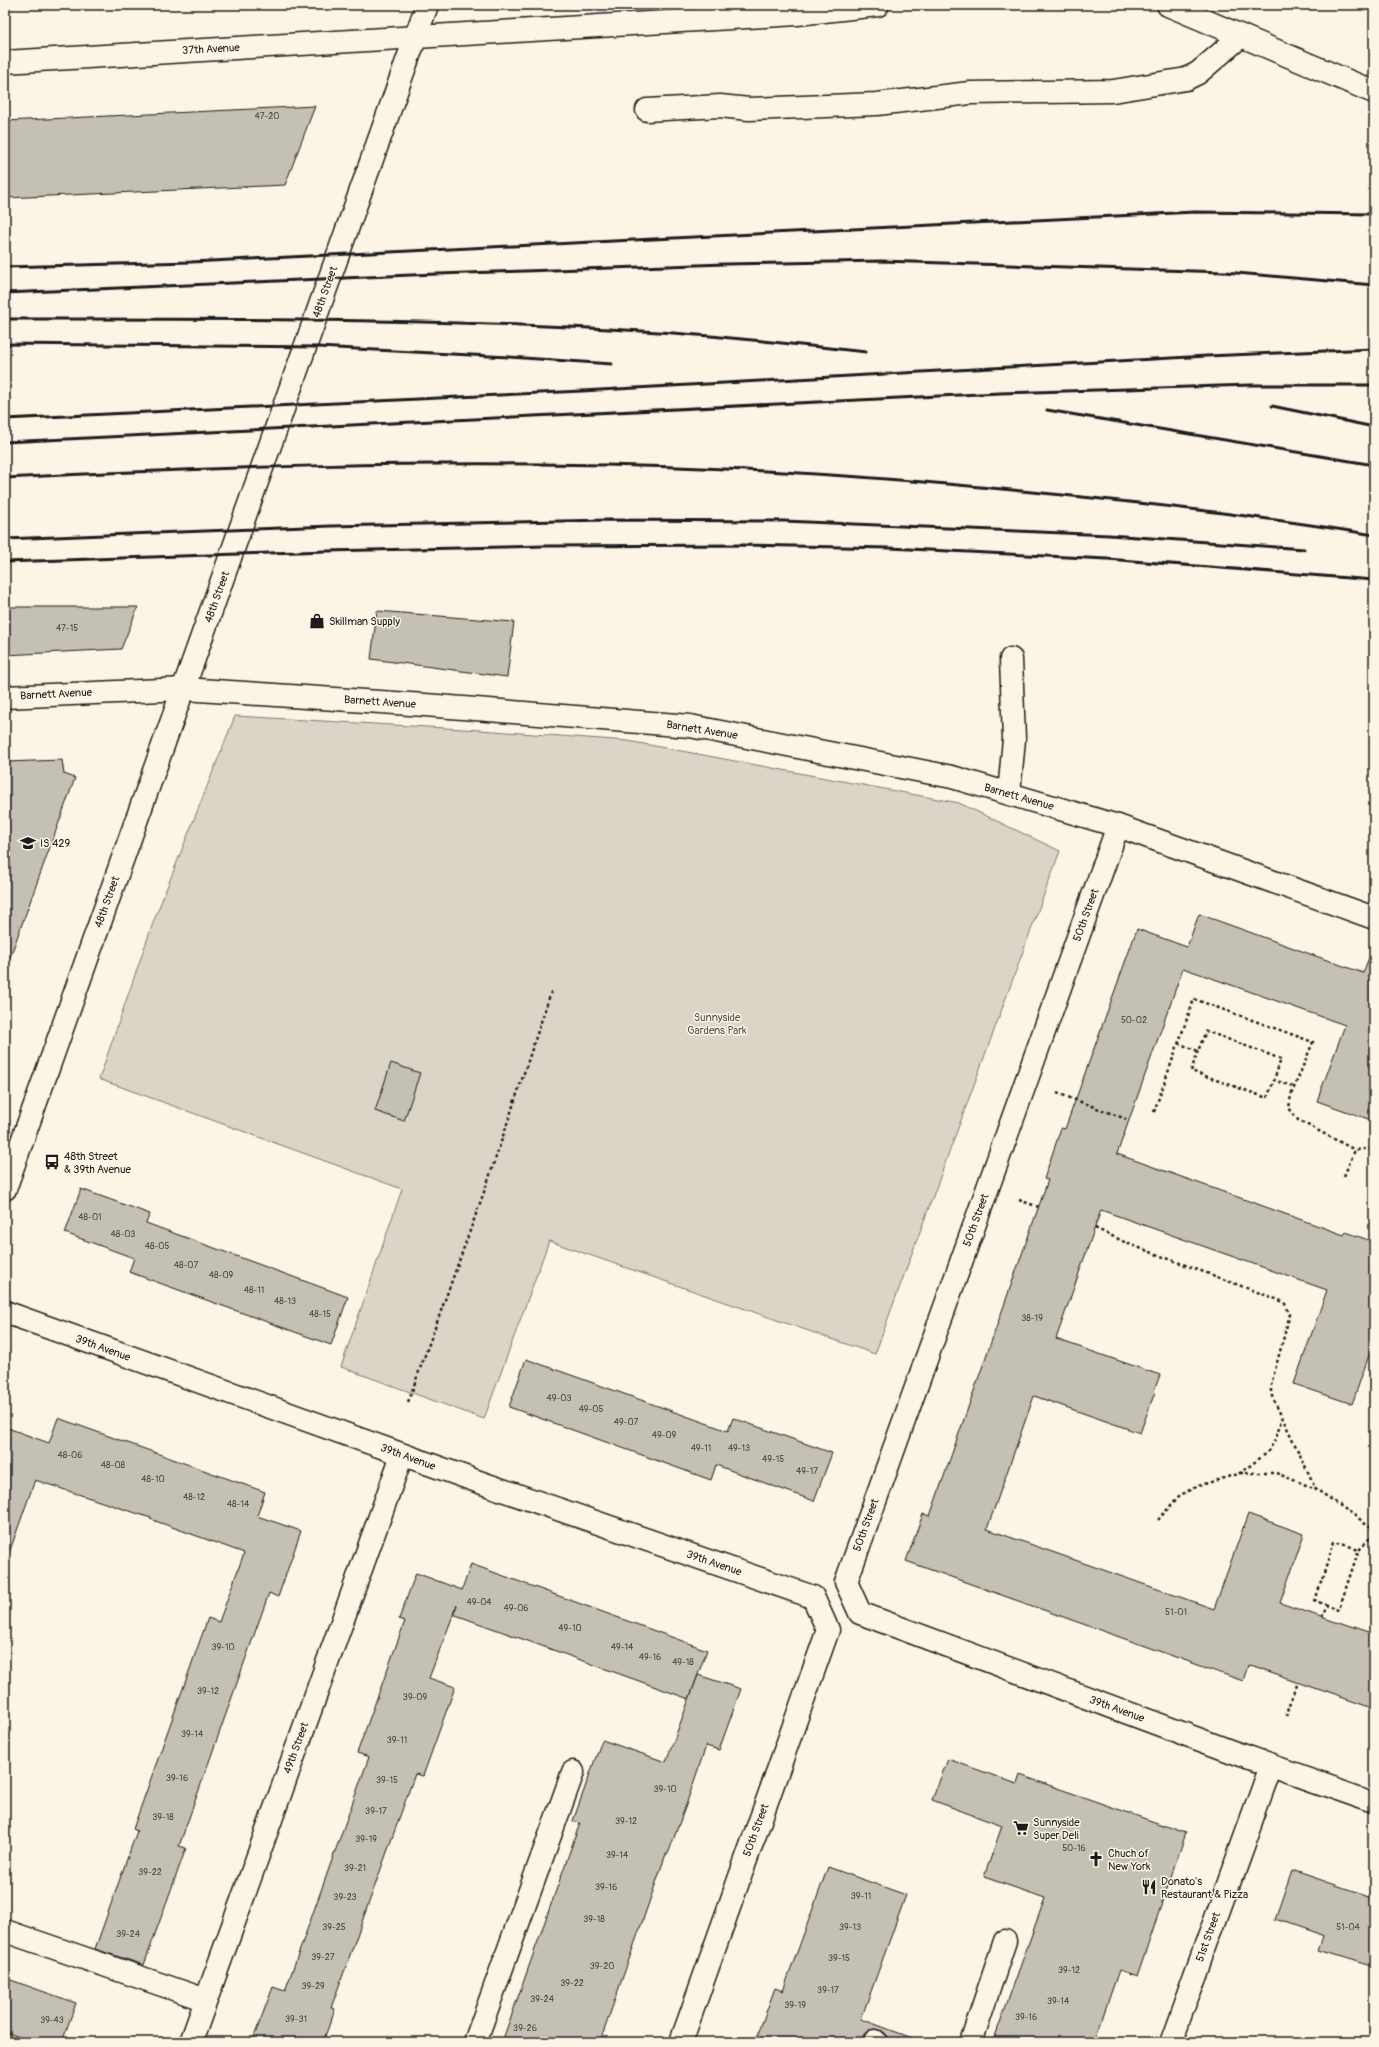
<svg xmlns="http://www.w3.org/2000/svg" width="1379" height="2047" font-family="Pangolin,sans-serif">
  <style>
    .green { fill: #dbd5c8; stroke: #7c7872 }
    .building { fill: #c4c0b3; stroke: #1c1c1c }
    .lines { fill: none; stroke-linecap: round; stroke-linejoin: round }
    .minor-casing { stroke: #1c1c1c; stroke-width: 25 }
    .path { stroke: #1c1c1c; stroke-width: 2.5; stroke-dasharray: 3 3; stroke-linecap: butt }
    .minor { stroke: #fcf5e5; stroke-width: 22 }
    .rail { stroke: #1c1c1c; stroke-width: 3 }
    .labels { text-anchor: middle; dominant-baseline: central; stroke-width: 3; stroke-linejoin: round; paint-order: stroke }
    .number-label { font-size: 9px; fill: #464542 }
    .street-label { font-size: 11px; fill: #1c1c1c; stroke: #fcf5e5 }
    .poi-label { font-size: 11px; fill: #1c1c1c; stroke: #fcf5e5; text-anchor: start }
    .park-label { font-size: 11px; fill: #555450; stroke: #fcf5e5 }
  </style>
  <rect width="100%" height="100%" fill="#fcf5e5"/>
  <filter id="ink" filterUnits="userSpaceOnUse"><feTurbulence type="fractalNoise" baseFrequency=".025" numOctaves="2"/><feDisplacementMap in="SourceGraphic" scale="8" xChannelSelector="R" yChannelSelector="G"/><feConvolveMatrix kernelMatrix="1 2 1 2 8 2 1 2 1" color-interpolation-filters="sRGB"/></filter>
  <g filter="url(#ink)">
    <path class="green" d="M 235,716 L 480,730 L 628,741 L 959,803 L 1060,851 L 875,1354 L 549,1241 L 484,1419 L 341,1367 L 402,1189 L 99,1079 L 154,920 Z"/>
    <g class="building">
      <path d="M 315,106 L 285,185 L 6,198 L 5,121 Z"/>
      <path d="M 5,607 L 138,607 L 121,649 L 5,655 Z"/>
      <path d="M 377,611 L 514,622 L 507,677 L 371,659 Z"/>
      <path d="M 62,760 L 64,774 L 75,778 L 9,960 L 5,960 L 5,762 Z"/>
      <path d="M 1199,914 L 1363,973 L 1370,955 L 1374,956 L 1374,1121 L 1317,1101 L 1345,1025 L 1183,968 L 1117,1154 L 1344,1235 L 1346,1232 L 1374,1242 L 1374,1341 L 1352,1404 L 1294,1384 L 1327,1290 L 1101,1210 L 1056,1339 L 1160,1375 L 1154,1391 L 1155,1392 L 1140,1433 L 1034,1396 L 987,1529 L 1214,1609 L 1248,1514 L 1304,1534 L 1280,1603 L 1374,1635 L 1374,1709 L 1248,1665 L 1243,1681 L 906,1561 L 923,1514 L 930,1516 L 1048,1180 L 1044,1179 L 1061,1128 L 1065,1129 L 1137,929 L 1187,947 Z"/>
      <path d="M 391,1063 L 420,1073 L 404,1121 L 375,1111 Z"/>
      <path d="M 81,1189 L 150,1214 L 146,1223 L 348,1297 L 331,1345 L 129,1272 L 134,1258 L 65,1233 Z"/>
      <path d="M 526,1359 L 728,1431 L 733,1418 L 832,1453 L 814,1501 L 716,1465 L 711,1480 L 509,1407 Z"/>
      <path d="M 58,1418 L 265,1492 L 257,1516 L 301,1531 L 278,1597 L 269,1593 L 179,1846 L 186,1848 L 144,1965 L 95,1949 L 137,1831 L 133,1829 L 208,1618 L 219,1622 L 244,1553 L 150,1519 L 151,1518 L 35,1480 L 9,1553 L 5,1552 L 5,1427 L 49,1443 Z"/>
      <path d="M 471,1564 L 707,1650 L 689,1699 L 453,1614 L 457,1605 L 429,1678 L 455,1687 L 423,1776 L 415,1774 L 331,2008 L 335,2009 L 323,2042 L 252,2042 L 273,1987 L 285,1991 L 369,1757 L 357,1753 L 405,1621 L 399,1619 L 416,1573 L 462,1590 Z"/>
      <path d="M 698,1675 L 741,1689 L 719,1750 L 706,1746 L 686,1805 L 668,1854 L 666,1854 L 600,2042 L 502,2042 L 580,1823 L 573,1821 L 602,1740 L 666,1762 Z"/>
      <path d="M 948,1759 L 1017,1784 L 1020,1775 L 1186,1833 L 1137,1976 L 1119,1970 L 1094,2042 L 993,2042 L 1045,1898 L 984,1877 L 1002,1826 L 932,1800 Z"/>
      <path d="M 828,1867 L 906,1895 L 861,2019 L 915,2039 L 914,2042 L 888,2042 L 886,2034 L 881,2030 L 875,2029 L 869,2030 L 864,2034 L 862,2042 L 755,2042 L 775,1988 L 783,1991 Z"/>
      <path d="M 1292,1870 L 1374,1898 L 1374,1967 L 1319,1950 L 1324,1936 L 1275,1919 Z"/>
      <path d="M 5,1978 L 76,2003 L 62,2042 L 34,2042 L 5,2032 Z"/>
    </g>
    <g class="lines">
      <defs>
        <g id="minor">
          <path d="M 1168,5 L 1374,92"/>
          <path d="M 5,62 L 797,14 L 878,5"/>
          <path d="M 647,110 L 720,106 L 749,109 L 877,104 L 970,93 L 1113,91 L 1186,79 L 1198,73 L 1241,36"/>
          <path d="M 5,697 L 184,689 L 425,705 L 690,726 L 952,777 L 1118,826 L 1374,918"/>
          <path d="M 1009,793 L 1014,739 L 1011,659"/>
          <path d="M 1118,826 L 846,1582 L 860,1613 L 1230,1751 L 1374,1802"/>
          <path d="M 5,1189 L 427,5"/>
          <path d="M 5,1312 L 482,1483 L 813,1597 L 828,1630 L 681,2042"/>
          <path d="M 5,1931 L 206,2000"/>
          <path d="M 191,2042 L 402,1455"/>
          <path d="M 475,2042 L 573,1772"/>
          <path d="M 875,2042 L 875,2041"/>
          <path d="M 971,2042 L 1005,1941"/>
          <path d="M 1171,2042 L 1271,1766"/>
        </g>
      </defs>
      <use href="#minor" class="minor-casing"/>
      <g class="path">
        <path d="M 1178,1043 L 1198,1051 L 1206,1031 L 1281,1059 L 1274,1080 L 1295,1087"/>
        <path d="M 1198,1051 L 1191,1071 L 1267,1098 L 1274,1080"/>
        <path d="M 1057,1093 L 1126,1119"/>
        <path d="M 1154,1112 L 1194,999 L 1313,1042 L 1291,1095 L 1289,1108 L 1298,1120 L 1355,1150"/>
        <path d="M 1344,1176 L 1355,1150 L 1374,1148"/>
        <path d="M 1019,1200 L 1039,1207"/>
        <path d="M 1095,1228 L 1129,1244 L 1284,1302 L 1290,1314 L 1271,1385 L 1271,1394 L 1316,1489 L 1374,1529"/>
        <path d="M 408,1402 L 488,1181 L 552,989"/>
        <path d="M 1240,1473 L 1276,1473 L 1316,1489"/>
        <path d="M 1158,1520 L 1179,1496 L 1195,1487 L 1240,1473 L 1267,1453 L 1276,1439 L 1282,1417"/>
        <path d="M 1327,1605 L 1315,1601 L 1334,1542 L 1359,1549"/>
        <path d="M 1322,1618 L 1327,1605 L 1339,1609 L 1359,1549 L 1374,1534"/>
        <path d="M 1286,1716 L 1298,1682"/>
      </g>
      <use href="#minor" class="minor"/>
      <g class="rail">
        <path d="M 5,267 L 191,262 L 1195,212 L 1374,214"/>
        <path d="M 5,293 L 411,275 L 725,264 L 881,261 L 1225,272 L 1374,285"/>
        <path d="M 5,319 C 217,319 430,318 642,331 C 717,335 792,344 866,352"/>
        <path d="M 5,344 L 318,347 L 509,357 L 612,364"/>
        <path d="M 1272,406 L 1374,427"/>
        <path d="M 1047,410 L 1374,465"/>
        <path d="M 5,419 L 582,391 L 1207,356 L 1374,349"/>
        <path d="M 5,442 L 1000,393 L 1251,385 L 1374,385"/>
        <path d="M 5,478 C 216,467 428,460 639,466 C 771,469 901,479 1032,492 C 1146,503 1261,516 1374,535"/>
        <path d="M 5,539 L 331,526 L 608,520 L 784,521 L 1109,535 L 1304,549"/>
        <path d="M 5,562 L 326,551 L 546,546 L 741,545 L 889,548 L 1107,559 L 1374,580"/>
      </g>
    </g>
  </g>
  <defs>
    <symbol id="shop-bare" viewBox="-9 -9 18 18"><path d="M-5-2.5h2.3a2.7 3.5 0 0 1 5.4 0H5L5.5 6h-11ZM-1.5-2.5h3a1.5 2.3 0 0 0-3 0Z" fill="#1c1c1c" stroke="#fcf5e5" stroke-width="2.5" paint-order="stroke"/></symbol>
    <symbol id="school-bare" viewBox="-9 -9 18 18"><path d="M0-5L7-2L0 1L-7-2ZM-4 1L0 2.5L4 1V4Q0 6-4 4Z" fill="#1c1c1c" stroke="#fcf5e5" stroke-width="2.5" paint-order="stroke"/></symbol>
    <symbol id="bus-bare" viewBox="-9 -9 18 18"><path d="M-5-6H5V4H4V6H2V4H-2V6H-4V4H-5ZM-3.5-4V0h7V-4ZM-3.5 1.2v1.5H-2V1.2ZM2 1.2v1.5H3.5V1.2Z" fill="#1c1c1c" stroke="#fcf5e5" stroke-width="2.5" paint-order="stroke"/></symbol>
    <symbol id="supermarket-bare" viewBox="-9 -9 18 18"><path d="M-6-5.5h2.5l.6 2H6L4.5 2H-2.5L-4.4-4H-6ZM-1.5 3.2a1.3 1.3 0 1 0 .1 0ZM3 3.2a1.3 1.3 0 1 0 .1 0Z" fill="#1c1c1c" stroke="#fcf5e5" stroke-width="2.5" paint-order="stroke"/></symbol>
    <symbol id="church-bare" viewBox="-9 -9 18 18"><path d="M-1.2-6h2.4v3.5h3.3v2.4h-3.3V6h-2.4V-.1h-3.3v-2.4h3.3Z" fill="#1c1c1c" stroke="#fcf5e5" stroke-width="2.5" paint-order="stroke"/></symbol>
    <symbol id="restaurant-bare" viewBox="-9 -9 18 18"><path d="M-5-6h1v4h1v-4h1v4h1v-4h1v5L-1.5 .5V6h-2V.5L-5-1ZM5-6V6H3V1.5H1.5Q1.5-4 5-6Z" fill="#1c1c1c" stroke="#fcf5e5" stroke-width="2.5" paint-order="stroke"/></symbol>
  </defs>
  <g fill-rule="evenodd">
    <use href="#shop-bare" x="306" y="610" width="22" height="22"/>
    <use href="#school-bare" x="17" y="832" width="22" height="22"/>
    <use href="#bus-bare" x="41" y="1151" width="22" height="22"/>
    <use href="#supermarket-bare" x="1010" y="1817" width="22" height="22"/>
    <use href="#church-bare" x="1085" y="1848" width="22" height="22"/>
    <use href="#restaurant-bare" x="1138" y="1876" width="22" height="22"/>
  </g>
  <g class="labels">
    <g class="number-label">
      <text x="267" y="116">47-20</text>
      <text x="67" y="628">47-15</text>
      <text x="1134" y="1020">50-02</text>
      <text x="90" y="1217">48-01</text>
      <text x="123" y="1234">48-03</text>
      <text x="157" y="1246">48-05</text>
      <text x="186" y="1265">48-07</text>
      <text x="221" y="1275">48-09</text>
      <text x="254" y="1290">48-11</text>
      <text x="285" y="1301">48-13</text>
      <text x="320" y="1314">48-15</text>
      <text x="1032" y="1318">38-19</text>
      <text x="559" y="1398">49-03</text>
      <text x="591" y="1409">49-05</text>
      <text x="626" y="1422">49-07</text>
      <text x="664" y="1435">49-09</text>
      <text x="701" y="1448">49-11</text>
      <text x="739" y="1448">49-13</text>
      <text x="70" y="1455">48-06</text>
      <text x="773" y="1459">49-15</text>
      <text x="113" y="1465">48-08</text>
      <text x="807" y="1471">49-17</text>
      <text x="153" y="1479">48-10</text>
      <text x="194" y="1497">48-12</text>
      <text x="238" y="1504">48-14</text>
      <text x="479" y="1602">49-04</text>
      <text x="516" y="1608">49-06</text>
      <text x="1176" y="1612">51-01</text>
      <text x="570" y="1628">49-10</text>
      <text x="223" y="1647">39-10</text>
      <text x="622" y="1647">49-14</text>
      <text x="650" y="1657">49-16</text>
      <text x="683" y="1662">49-18</text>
      <text x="208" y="1691">39-12</text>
      <text x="415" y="1697">39-09</text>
      <text x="192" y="1734">39-14</text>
      <text x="397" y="1740">39-11</text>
      <text x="177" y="1778">39-16</text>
      <text x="387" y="1780">39-15</text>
      <text x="665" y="1789">39-10</text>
      <text x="376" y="1811">39-17</text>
      <text x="163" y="1817">39-18</text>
      <text x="626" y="1821">39-12</text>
      <text x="366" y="1839">39-19</text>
      <text x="1074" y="1848">50-16</text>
      <text x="617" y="1855">39-14</text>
      <text x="355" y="1868">39-21</text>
      <text x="150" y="1872">39-22</text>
      <text x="606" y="1887">39-16</text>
      <text x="861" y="1896">39-11</text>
      <text x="345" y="1897">39-23</text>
      <text x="594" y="1919">39-18</text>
      <text x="334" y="1927">39-25</text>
      <text x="850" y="1927">39-13</text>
      <text x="1348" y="1927">51-04</text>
      <text x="128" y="1934">39-24</text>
      <text x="323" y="1957">39-27</text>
      <text x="839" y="1958">39-15</text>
      <text x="602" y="1966">39-20</text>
      <text x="1069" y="1970">39-12</text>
      <text x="572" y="1983">39-22</text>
      <text x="313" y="1986">39-29</text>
      <text x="828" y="1990">39-17</text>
      <text x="542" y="1999">39-24</text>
      <text x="1058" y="2001">39-14</text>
      <text x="795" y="2005">39-19</text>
      <text x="1026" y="2017">39-16</text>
      <text x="296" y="2019">39-31</text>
      <text x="52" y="2020">39-43</text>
      <text x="525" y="2028">39-26</text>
    </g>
    <g class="street-label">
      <text transform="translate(211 49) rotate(-3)">37th Avenue</text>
      <text transform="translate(325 292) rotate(-70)">48th Street</text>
      <text transform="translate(217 597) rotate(-70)">48th Street</text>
      <text transform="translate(56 694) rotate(-3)">Barnett Avenue</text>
      <text transform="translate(380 702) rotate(4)">Barnett Avenue</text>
      <text transform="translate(702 730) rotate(9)">Barnett Avenue</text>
      <text transform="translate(1019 797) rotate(16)">Barnett Avenue</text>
      <text transform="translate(107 902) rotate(-70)">48th Street</text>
      <text transform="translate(1086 915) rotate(-70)">50th Street</text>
      <text transform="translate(976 1220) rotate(-70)">50th Street</text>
      <text transform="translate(103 1348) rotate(20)">39th Avenue</text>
      <text transform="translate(408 1457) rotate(20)">39th Avenue</text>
      <text transform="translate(866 1525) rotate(-70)">50th Street</text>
      <text transform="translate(714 1563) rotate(19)">39th Avenue</text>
      <text transform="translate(1117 1709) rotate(20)">39th Avenue</text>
      <text transform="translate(296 1748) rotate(-70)">49th Street</text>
      <text transform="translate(756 1830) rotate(-70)">50th Street</text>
      <text transform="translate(1208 1937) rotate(-70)">51st Street</text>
    </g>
    <g class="poi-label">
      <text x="329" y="621">Skillman Supply</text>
      <text x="40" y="843">IS 429</text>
      <text x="64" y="1156">48th Street<tspan x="64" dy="13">&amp; 39th Avenue</tspan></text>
      <text x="1033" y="1822">Sunnyside<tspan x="1033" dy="13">Super Deli</tspan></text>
      <text x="1108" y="1853">Chuch of<tspan x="1108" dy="13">New York</tspan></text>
      <text x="1161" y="1881">Donato's<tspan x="1161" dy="13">Restaurant &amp; Pizza</tspan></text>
    </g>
    <g class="park-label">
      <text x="717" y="1017">Sunnyside<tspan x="717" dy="13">Gardens Park</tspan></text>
    </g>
  </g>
  <rect width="1379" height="2047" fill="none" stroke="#fcf5e5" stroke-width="20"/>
  <rect x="10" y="10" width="1359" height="2027" fill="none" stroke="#1c1c1c" stroke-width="1.5" filter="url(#ink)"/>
</svg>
